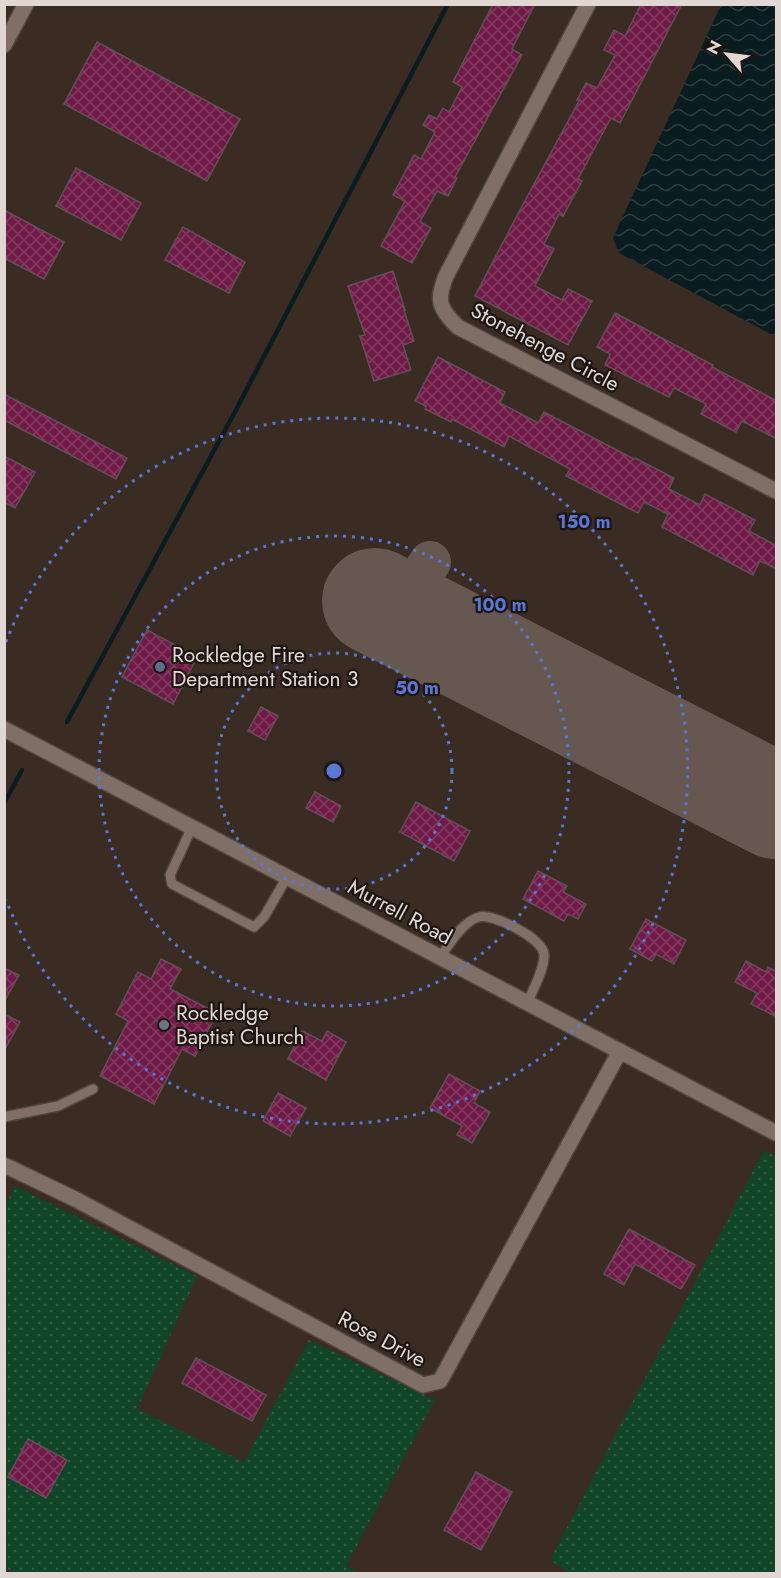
<svg xmlns="http://www.w3.org/2000/svg" width="781" height="1578" font-family="Jost,sans-serif">
  <style>
    .grass { fill: url(#grass-dots) }
    .water { fill: url(#water-waves) }
    .lines { fill: none; stroke-linecap: round; stroke-linejoin: round }
    .stream { stroke: #091c1f; stroke-width: 4.5 }
    .taxiway { stroke: #665851; stroke-width: 42 }
    .runway { stroke: #665851; stroke-width: 106 }
    .building { fill: url(#building-cross-hatch); stroke: #614f56; stroke-width: 1.5 }
    .service-casing { stroke: #524640; stroke-width: 12 }
    .minor-casing { stroke: #524640; stroke-width: 18 }
    .tertiary-casing { stroke: #524640; stroke-width: 18 }
    .service { stroke: #806f66; stroke-width: 9 }
    .minor { stroke: #806f66; stroke-width: 15 }
    .tertiary { stroke: #806f66; stroke-width: 15 }
    .ring { fill: none; stroke: #5877d6; stroke-width: 3; stroke-dasharray: 3 6 }
    .service-dot { fill: #5c6f8a; stroke: #1c1512; stroke-width: 2 }
    .worship-dot { fill: #6b7280; stroke: #1c1512; stroke-width: 2 }
    .labels { text-anchor: middle; dominant-baseline: central; stroke-width: 4.5; stroke-linejoin: round; paint-order: stroke }
    .street-label { font-size: 21px; fill: #e2d8d3; stroke: #1c1512 }
    .poi-label { font-size: 21px; fill: #e2d8d3; stroke: #1c1512; text-anchor: start }
    .centre { fill: #5877d6; stroke: #1c1512; stroke-width: 3 }
    .ring-label { font-size: 18px; text-anchor: middle; font-weight: bold; fill: #5877d6; stroke: #1c1512; stroke-width: 4.5; stroke-linejoin: round; paint-order: stroke }
  </style>
  <defs>
    <pattern id="grass-dots" width="8" height="8" patternUnits="userSpaceOnUse" patternTransform="scale(1.5)"><rect width="8" height="8" fill="#104527"/><path d="M2 2h.1M6 6h.1" fill="none" stroke="#325f45" stroke-width="1.8" stroke-linecap="round"/></pattern>
    <pattern id="water-waves" width="16" height="10" patternUnits="userSpaceOnUse" patternTransform="scale(1.5)"><rect width="16" height="10" fill="#091c1f"/><path d="M0 5q4-4 8 0t8 0" fill="none" stroke="#2d3c3f"/></pattern>
    <pattern id="building-cross-hatch" width="8" height="8" patternUnits="userSpaceOnUse" patternTransform="scale(1.5)"><rect width="8" height="8" fill="#701a47"/><path d="M0 0l8 8M0 8l8-8" fill="none" stroke="#843b61"/></pattern>
  </defs>
  <rect width="100%" height="100%" fill="#3a2b23"/>
  <g class="grass">
    <path d="M 764,1150 L 776,1157 L 776,1573 L 571,1573 L 550,1560 Z"/>
    <path d="M 15,1186 L 197,1276 L 137,1409 L 244,1462 L 309,1340 L 435,1400 L 346,1566 L 360,1573 L 16,1574 L 5,1567 L 4,1208 Z"/>
  </g>
  <path class="water" d="M 721,5 L 776,5 L 776,337 L 619,253 L 613,238 Z"/>
  <g class="lines">
    <g class="stream">
      <path d="M 67,722 L 237,408 L 448,4"/>
      <path d="M 4,803 L 22,770"/>
    </g>
    <path class="taxiway" d="M 398,612 L 430,562"/>
    <path class="runway" d="M 375,601 L 776,806"/>
  </g>
  <g class="building">
    <path d="M 493,4 L 535,4 L 512,49 L 522,55 L 455,177 L 457,178 L 448,196 L 437,191 L 420,222 L 431,228 L 412,263 L 381,246 L 405,201 L 393,195 L 414,155 L 421,159 L 435,132 L 423,125 L 429,115 L 437,119 L 443,108 L 449,112 L 462,87 L 453,82 Z"/>
    <path d="M 641,4 L 682,4 L 620,123 L 611,118 L 578,179 L 582,181 L 563,216 L 559,214 L 544,244 L 554,249 L 535,286 L 562,300 L 568,289 L 592,301 L 568,345 L 475,296 L 521,208 L 579,101 L 577,100 L 586,83 L 597,88 L 615,55 L 604,50 L 614,30 L 625,36 Z"/>
    <path d="M 97,42 L 240,119 L 207,181 L 64,104 Z"/>
    <path d="M 76,168 L 141,203 L 121,240 L 56,206 Z"/>
    <path d="M 4,210 L 64,242 L 44,279 L 4,258 Z"/>
    <path d="M 183,227 L 245,262 L 229,293 L 165,260 Z"/>
    <path d="M 393,271 L 405,310 L 404,310 L 414,341 L 403,345 L 411,370 L 374,381 L 360,336 L 365,335 L 348,286 Z"/>
    <path d="M 615,313 L 713,365 L 712,367 L 777,401 L 777,439 L 742,421 L 736,432 L 701,414 L 706,404 L 674,388 L 669,397 L 605,365 L 610,354 L 597,347 Z"/>
    <path d="M 438,357 L 505,392 L 500,403 L 538,423 L 544,412 L 634,459 L 635,458 L 674,478 L 669,489 L 700,505 L 705,494 L 755,520 L 749,531 L 777,546 L 777,569 L 760,561 L 753,575 L 662,527 L 668,514 L 644,502 L 638,513 L 566,476 L 570,469 L 509,436 L 504,447 L 452,419 L 451,422 L 425,409 L 426,406 L 415,401 Z"/>
    <path d="M 4,394 L 127,458 L 116,479 L 4,420 Z"/>
    <path d="M 4,456 L 35,472 L 15,508 L 4,502 Z"/>
    <path d="M 147,630 L 197,657 L 173,704 L 122,677 Z"/>
    <path d="M 261,707 L 278,716 L 265,740 L 248,731 Z"/>
    <path d="M 315,792 L 341,806 L 333,822 L 306,808 Z"/>
    <path d="M 416,802 L 470,831 L 454,861 L 400,832 Z"/>
    <path d="M 538,871 L 567,886 L 563,892 L 586,904 L 578,919 L 568,914 L 564,921 L 523,899 Z"/>
    <path d="M 646,919 L 686,940 L 674,964 L 656,954 L 652,961 L 630,949 Z"/>
    <path d="M 161,959 L 181,969 L 170,989 L 217,1013 L 195,1056 L 182,1049 L 154,1104 L 100,1076 L 128,1021 L 116,1014 L 138,972 L 151,979 Z"/>
    <path d="M 746,961 L 766,972 L 768,967 L 777,972 L 777,1017 L 751,1004 L 757,993 L 735,982 Z"/>
    <path d="M 4,968 L 19,975 L 4,1002 Z"/>
    <path d="M 4,1014 L 20,1022 L 4,1051 Z"/>
    <path d="M 302,1031 L 322,1041 L 327,1031 L 346,1042 L 326,1080 L 288,1059 Z"/>
    <path d="M 449,1074 L 480,1091 L 474,1103 L 490,1112 L 472,1143 L 457,1135 L 462,1126 L 430,1108 Z"/>
    <path d="M 278,1093 L 306,1108 L 290,1136 L 263,1121 Z"/>
    <path d="M 629,1229 L 695,1265 L 681,1289 L 635,1264 L 624,1285 L 604,1274 Z"/>
    <path d="M 196,1358 L 266,1395 L 252,1421 L 182,1383 Z"/>
    <path d="M 28,1439 L 67,1460 L 46,1498 L 8,1477 Z"/>
    <path d="M 476,1472 L 512,1492 L 481,1550 L 444,1530 Z"/>
  </g>
  <g class="lines">
    <defs>
      <g id="service">
        <path d="M 192,827 L 170,875 L 172,884 L 254,927 L 264,917 L 287,877"/>
        <path d="M 440,957 C 449,945 463,921 479,917 C 493,913 542,938 544,954 C 545,968 533,989 528,1002"/>
        <path d="M 4,1117 L 58,1106 L 93,1089"/>
      </g>
      <g id="minor">
        <path d="M 588,4 L 446,276 C 436,300 439,309 458,327 L 776,491"/>
        <path d="M 4,1165 L 75,1199 L 423,1385 L 440,1381 L 620,1051"/>
      </g>
      <g id="tertiary">
        <path d="M 4,45 L 26,4"/>
        <path d="M 4,729 L 776,1133"/>
      </g>
    </defs>
    <use href="#service" class="service-casing"/>
    <use href="#minor" class="minor-casing"/>
    <use href="#tertiary" class="tertiary-casing"/>
    <use href="#service" class="service"/>
    <use href="#minor" class="minor"/>
    <use href="#tertiary" class="tertiary"/>
  </g>
  <g class="ring">
    <circle cx="334" cy="771" r="118"/>
    <circle cx="334" cy="771" r="235"/>
    <path d="M6 642A353 353 0 1 1 6 900"/>
  </g>
  <circle class="service-dot" cx="160" cy="667" r="6"/>
  <circle class="worship-dot" cx="164" cy="1025" r="6"/>
  <g class="labels">
    <g class="street-label">
      <text transform="translate(545 347) rotate(28)">Stonehenge Circle</text>
      <text transform="translate(400 912) rotate(28)">Murrell Road</text>
      <text transform="translate(382 1339) rotate(28)">Rose Drive</text>
    </g>
    <g class="poi-label">
      <text x="172" y="655">Rockledge Fire<tspan x="172" dy="24">Department Station 3</tspan></text>
      <text x="176" y="1013">Rockledge<tspan x="176" dy="24">Baptist Church</tspan></text>
    </g>
  </g>
  <circle cx="334" cy="771" r="9" class="centre"/>
  <g class="ring-label">
    <text x="584" y="528">150 m</text>
    <text x="500" y="611">100 m</text>
    <text x="417" y="694">50 m</text>
  </g>
  <rect width="781" height="1578" fill="none" stroke="#e2d8d3" stroke-width="12"/>
  <g transform="translate(727 54) rotate(298)" stroke="#1c1512" stroke-width="4.5" paint-order="stroke">
  <path d="M0-4.5L10 22L0 15L-10 22Z" fill="#e2d8d3"/>
  <text y="-9" font-size="16" font-weight="bold" text-anchor="middle" fill="#e2d8d3">N</text>
  </g>
</svg>
